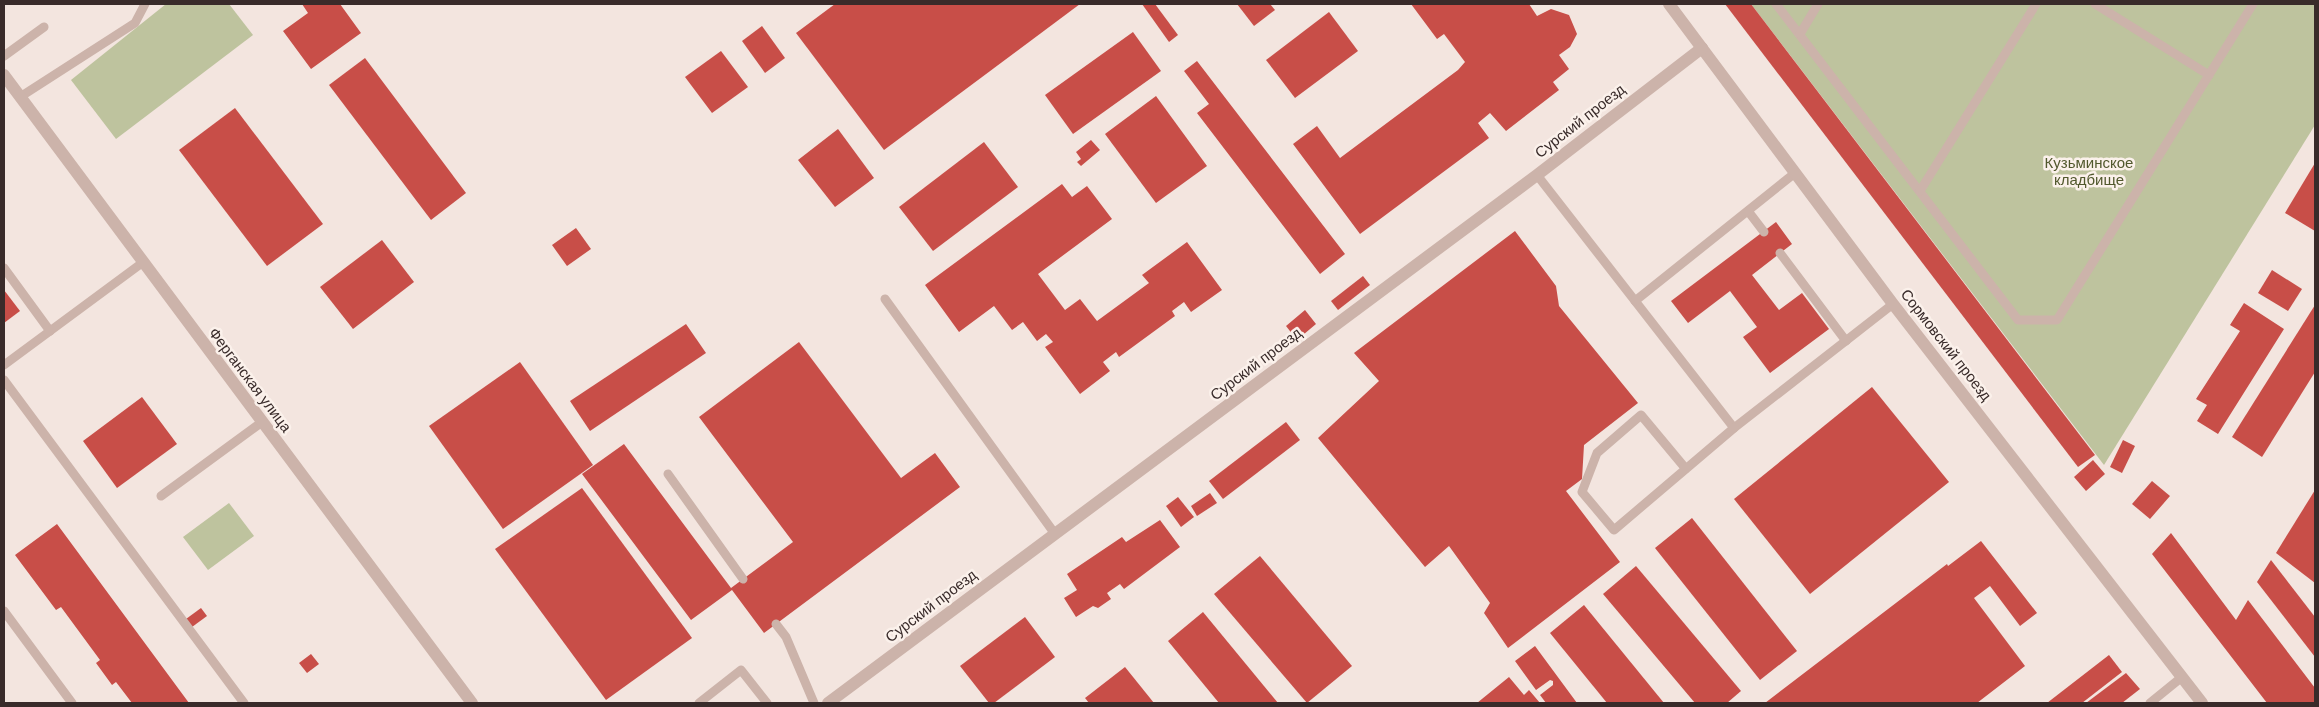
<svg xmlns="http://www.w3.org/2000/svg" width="2319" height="707" font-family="'DM Sans',sans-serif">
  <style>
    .green { fill: #bec39e }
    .building { fill: #c84e48 }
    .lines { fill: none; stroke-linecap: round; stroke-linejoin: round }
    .service { stroke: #ccb3aa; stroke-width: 9 }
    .minor { stroke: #ccb3aa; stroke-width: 12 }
    .tertiary { stroke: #ccb3aa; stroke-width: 12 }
    .labels { text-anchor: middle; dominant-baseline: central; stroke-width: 5; stroke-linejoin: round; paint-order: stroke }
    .street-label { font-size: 15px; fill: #392b2a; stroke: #fbf1eb }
    .park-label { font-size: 15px; fill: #51582d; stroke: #fbf1eb }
  </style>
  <rect width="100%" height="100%" fill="#f3e5df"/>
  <g class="green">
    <path d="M 166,4 L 229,4 L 253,35 L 116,139 L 71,80 Z"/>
    <path d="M 1751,4 L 2315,4 L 2315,125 L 2104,465 Z"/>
    <path d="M 229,503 L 254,536 L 208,570 L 183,537 Z"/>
  </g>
  <g class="building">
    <path d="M 302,4 L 340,4 L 361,33 L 311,69 L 283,31 L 308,13 Z"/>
    <path d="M 835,4 L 1080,4 L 884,150 L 796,33 Z"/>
    <path d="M 1142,4 L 1155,4 L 1178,35 L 1169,42 Z"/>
    <path d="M 1237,4 L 1270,4 L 1275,10 L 1254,26 Z"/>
    <path d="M 1411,4 L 1529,4 L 1537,16 L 1551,9 L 1569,15 L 1577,34 L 1570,47 L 1559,55 L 1569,69 L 1553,82 L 1559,90 L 1506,131 L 1490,113 L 1478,123 L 1489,138 L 1360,234 L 1293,144 L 1317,126 L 1340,158 L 1458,70 L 1465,62 L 1444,34 L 1437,39 Z"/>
    <path d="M 1725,4 L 1751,4 L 2095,455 L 2078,467 Z"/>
    <path d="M 1329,12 L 1358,51 L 1295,98 L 1266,60 Z"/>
    <path d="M 762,26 L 785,58 L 765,73 L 742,41 Z"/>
    <path d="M 1133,32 L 1161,71 L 1073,134 L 1045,95 Z"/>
    <path d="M 721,51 L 748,87 L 712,113 L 685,77 Z"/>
    <path d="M 365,58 L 466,193 L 431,220 L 329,85 Z"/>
    <path d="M 1197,61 L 1345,254 L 1320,274 L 1197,113 L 1209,104 L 1184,71 Z"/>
    <path d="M 1156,96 L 1207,166 L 1156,203 L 1105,134 Z"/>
    <path d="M 235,108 L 323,224 L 267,266 L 179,150 Z"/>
    <path d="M 838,129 L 874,178 L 835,207 L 798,160 Z"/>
    <path d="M 1091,140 L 1100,150 L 1081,166 L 1077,162 L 1081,159 L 1076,152 Z"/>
    <path d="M 984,142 L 1018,187 L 933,251 L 899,207 Z"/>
    <path d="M 2315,163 L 2315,231 L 2285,213 Z"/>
    <path d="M 1062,184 L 1072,197 L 1087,186 L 1112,219 L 1038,274 L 1065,310 L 1080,299 L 1097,321 L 1149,283 L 1142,275 L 1187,242 L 1222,290 L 1191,312 L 1184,302 L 1172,311 L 1175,316 L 1119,357 L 1116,352 L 1103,362 L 1110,371 L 1080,394 L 1045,347 L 1053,342 L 1046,334 L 1037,341 L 1023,322 L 1012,330 L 994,306 L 959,332 L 925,285 Z"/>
    <path d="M 1776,222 L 1792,244 L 1752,275 L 1779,310 L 1802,293 L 1829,329 L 1770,373 L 1743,337 L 1757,327 L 1730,291 L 1688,323 L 1671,301 Z"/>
    <path d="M 576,228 L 591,249 L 567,266 L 552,245 Z"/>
    <path d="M 1515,231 L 1556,286 L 1559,306 L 1638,403 L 1584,445 L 1582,479 L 1566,491 L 1620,562 L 1508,648 L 1484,613 L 1490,603 L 1449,546 L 1425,567 L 1318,438 L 1379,381 L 1354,353 Z"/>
    <path d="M 382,240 L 414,282 L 353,329 L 320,287 Z"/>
    <path d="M 2272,270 L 2302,289 L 2288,311 L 2258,293 Z"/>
    <path d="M 1363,276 L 1370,285 L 1338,310 L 1331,301 Z"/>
    <path d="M 4,290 L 20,311 L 4,323 Z"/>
    <path d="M 2244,303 L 2284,329 L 2218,434 L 2197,421 L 2207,405 L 2196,399 L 2240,331 L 2230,325 Z"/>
    <path d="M 2315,305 L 2315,372 L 2262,457 L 2232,437 Z"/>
    <path d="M 1305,310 L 1316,324 L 1297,340 L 1286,326 Z"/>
    <path d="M 686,324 L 706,353 L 590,431 L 570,401 Z"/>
    <path d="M 799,342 L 901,478 L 935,453 L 960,487 L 764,633 L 732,590 L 691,620 L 582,474 L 624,444 L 731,588 L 793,542 L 699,417 Z"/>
    <path d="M 520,362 L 593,465 L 503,529 L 429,426 Z"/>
    <path d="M 1872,387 L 1949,482 L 1810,594 L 1734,499 Z"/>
    <path d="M 142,397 L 177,444 L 117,488 L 83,441 Z"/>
    <path d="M 1286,422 L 1300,440 L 1223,499 L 1209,481 Z"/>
    <path d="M 2123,440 L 2135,446 L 2122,473 L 2110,467 Z"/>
    <path d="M 2093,460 L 2105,474 L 2086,491 L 2074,477 Z"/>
    <path d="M 2152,481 L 2170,496 L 2150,519 L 2132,504 Z"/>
    <path d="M 582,488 L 692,638 L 606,700 L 495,549 Z"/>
    <path d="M 2315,490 L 2315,583 L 2276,553 Z"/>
    <path d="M 1210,493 L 1217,503 L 1197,516 L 1191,506 Z"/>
    <path d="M 1178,497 L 1194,517 L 1181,527 L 1166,506 Z"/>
    <path d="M 1692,518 L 1797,651 L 1760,680 L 1655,548 Z"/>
    <path d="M 1160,520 L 1180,547 L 1124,589 L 1120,584 L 1107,593 L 1111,599 L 1098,608 L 1093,606 L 1076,617 L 1064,598 L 1077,590 L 1067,574 L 1122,537 L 1126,542 Z"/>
    <path d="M 57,524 L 189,703 L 132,703 L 116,682 L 112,685 L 96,663 L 100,660 L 61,607 L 56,610 L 15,555 Z"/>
    <path d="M 2171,533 L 2236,620 L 2248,600 L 2315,688 L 2315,703 L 2267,703 L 2152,554 Z"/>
    <path d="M 1981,541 L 2037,613 L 2020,626 L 1990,586 L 1974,598 L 2025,666 L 1977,703 L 1765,703 L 1947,564 L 1948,566 Z"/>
    <path d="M 1260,556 L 1352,666 L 1307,703 L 1214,594 Z"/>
    <path d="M 2271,560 L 2315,617 L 2315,657 L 2257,582 Z"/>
    <path d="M 1636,566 L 1741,691 L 1727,703 L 1695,703 L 1603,594 Z"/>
    <path d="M 1584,605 L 1664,703 L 1607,703 L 1550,633 Z"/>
    <path d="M 201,608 L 207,616 L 192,627 L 186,619 Z"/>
    <path d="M 1203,612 L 1278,703 L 1219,703 L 1168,641 Z"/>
    <path d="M 1025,617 L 1055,657 L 994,703 L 989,703 L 960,666 Z"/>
    <path d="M 1535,646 L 1577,703 L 1546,703 L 1540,695 L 1553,685 L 1553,681 L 1550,680 L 1536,690 L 1515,661 Z"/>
    <path d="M 311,654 L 319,664 L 307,673 L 299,663 Z"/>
    <path d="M 2109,655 L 2122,672 L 2082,703 L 2047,703 Z"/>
    <path d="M 1125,667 L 1154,703 L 1089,703 L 1085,698 Z"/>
    <path d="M 2126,673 L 2140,689 L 2122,703 L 2086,703 Z"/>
    <path d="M 1509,677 L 1524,695 L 1529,690 L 1540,703 L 1477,703 Z"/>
  </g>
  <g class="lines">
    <g class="service">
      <path d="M 1776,4 L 2018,320 L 2057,320 L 2253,4"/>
      <path d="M 2095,4 L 2209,75"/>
      <path d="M 1800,34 L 1818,4"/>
      <path d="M 4,56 L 44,27"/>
      <path d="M 20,97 L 135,23 L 145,4"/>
      <path d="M 1537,175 L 1734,428 L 1893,304"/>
      <path d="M 1920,191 L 2036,4"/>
      <path d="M 1748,211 L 1764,232"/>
      <path d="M 1780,253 L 1846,341"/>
      <path d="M 4,268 L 50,331"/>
      <path d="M 885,299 L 1055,534"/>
      <path d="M 1635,301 L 1795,173"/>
      <path d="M 4,365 L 142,263"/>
      <path d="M 4,380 L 244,703"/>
      <path d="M 1686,469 L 1641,415 L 1597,453 L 1582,492 L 1614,530 L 1734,428"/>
      <path d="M 668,474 L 743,579"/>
      <path d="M 161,496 L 262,422"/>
      <path d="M 4,611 L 72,703"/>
      <path d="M 776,624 L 786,637 L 814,703"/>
      <path d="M 699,703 L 741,670 L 767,703"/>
      <path d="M 2150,703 L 2182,677"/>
    </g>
    <g class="minor">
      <path d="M 1669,4 L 1893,304 L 2202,703"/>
      <path d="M 828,703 L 1537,175 L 1702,48"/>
    </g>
    <path class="tertiary" d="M 4,75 L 472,703"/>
  </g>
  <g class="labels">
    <g class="street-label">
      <text transform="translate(1580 121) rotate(-38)">Сурский проезд</text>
      <text transform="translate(1946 345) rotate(52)">Сормовский проезд</text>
      <text transform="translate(1256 364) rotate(-37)">Сурский проезд</text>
      <text transform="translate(250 380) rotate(53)">Ферганская улица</text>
      <text transform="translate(931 606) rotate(-37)">Сурский проезд</text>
    </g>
    <g class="park-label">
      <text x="2089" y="163">Кузьминское<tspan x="2089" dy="17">кладбище</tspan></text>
    </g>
  </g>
  <rect width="2319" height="707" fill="none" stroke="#392b2a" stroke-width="10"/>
</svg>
